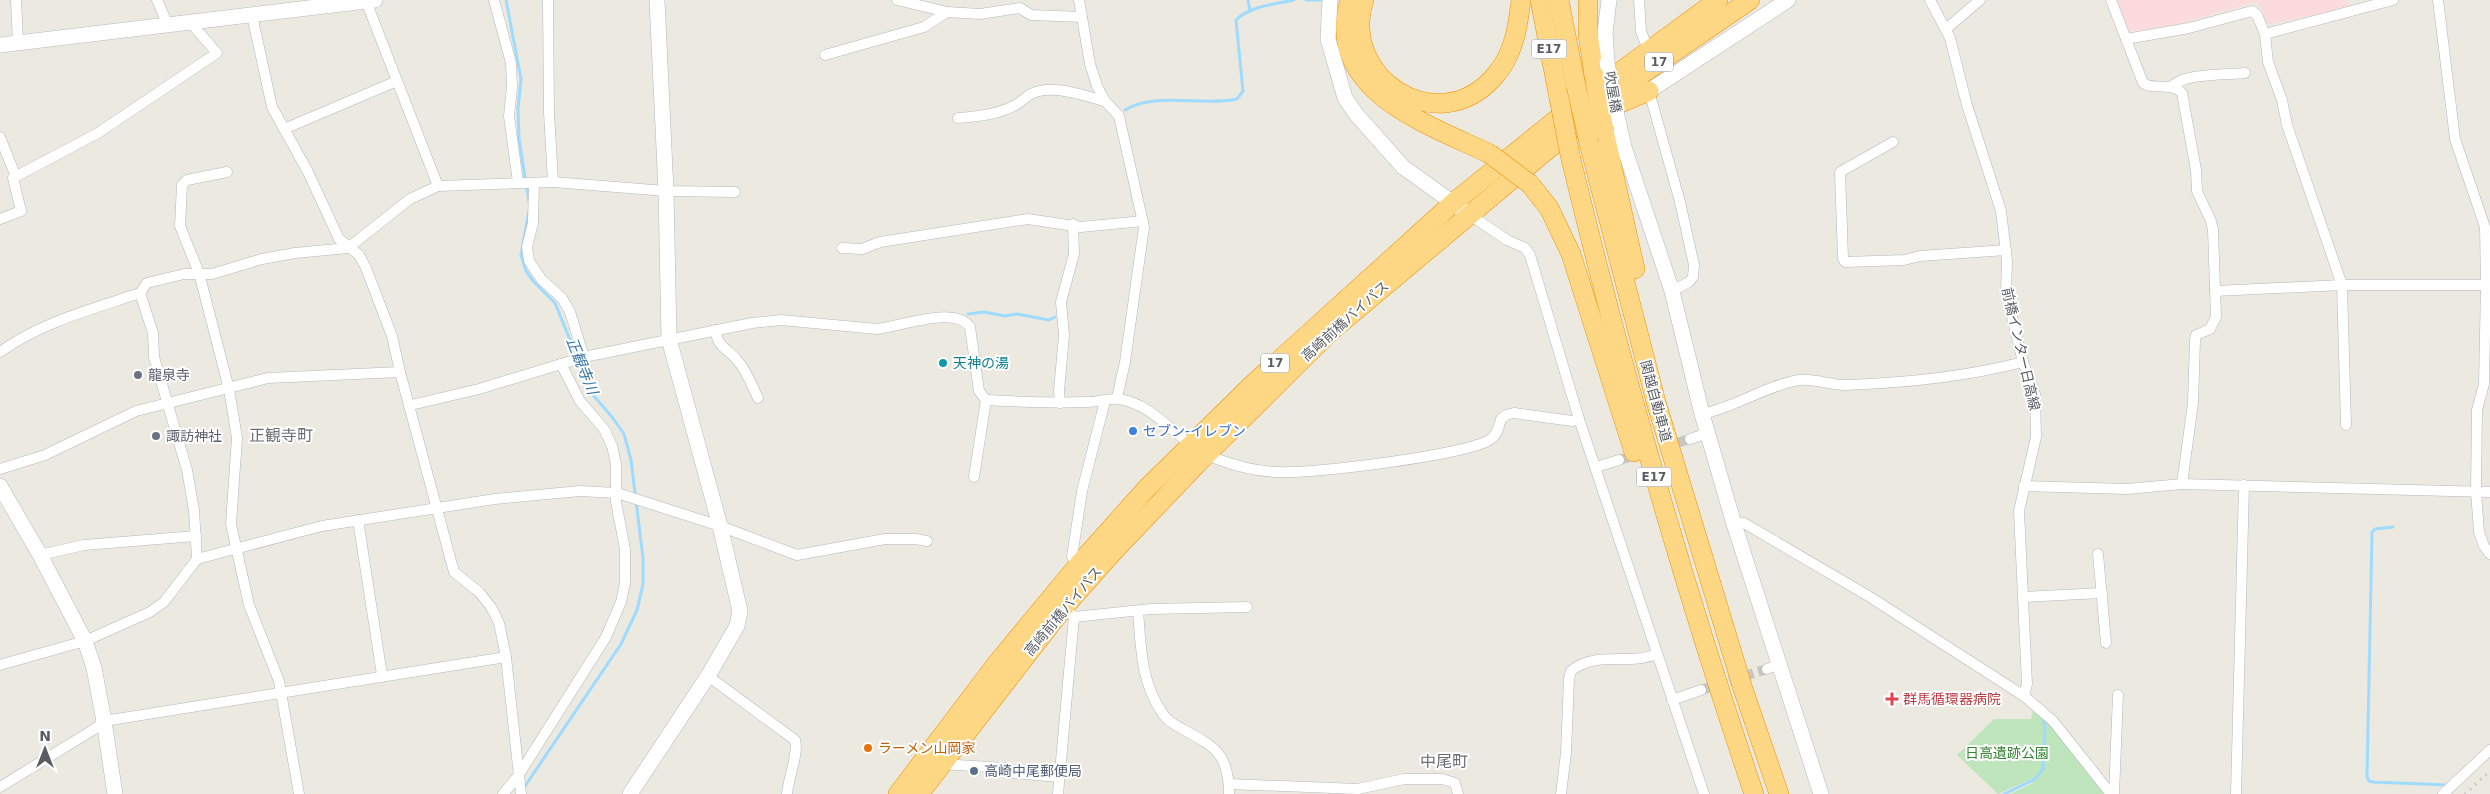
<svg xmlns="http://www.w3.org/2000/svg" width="2490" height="794" font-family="'DejaVu Sans','Noto Sans JP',sans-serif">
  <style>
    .medical { fill: #fbdbdb }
    .green { fill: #bee5bc }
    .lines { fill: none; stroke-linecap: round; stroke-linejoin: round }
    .stream { stroke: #9edbff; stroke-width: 3 }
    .street-tunnel { stroke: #c7c6c0; stroke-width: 10; stroke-dasharray: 10 5; stroke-linecap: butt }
    .street-casing { stroke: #b3b7bb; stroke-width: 11 }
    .secondary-casing { stroke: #b4b8be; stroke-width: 16 }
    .highway-casing { stroke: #ed9200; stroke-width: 20 }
    .street { stroke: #fff; stroke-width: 10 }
    .secondary { stroke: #fff; stroke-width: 15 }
    .highway { stroke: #fed785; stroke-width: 19 }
    .rail { stroke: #b2b3b3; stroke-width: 3; stroke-dasharray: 1 6; stroke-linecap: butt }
    .secondary-bridge-casing { stroke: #b4b8be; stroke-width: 16; stroke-linecap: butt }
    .highway-bridge-casing { stroke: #ed9200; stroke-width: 20; stroke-linecap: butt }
    .secondary-bridge { stroke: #fff; stroke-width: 15 }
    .highway-bridge { stroke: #fed785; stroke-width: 19 }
    .culture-dot { fill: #0f9aa8; stroke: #fff; stroke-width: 2 }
    .worship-dot { fill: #6b7280; stroke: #fff; stroke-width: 2 }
    .shop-dot { fill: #3f7fe0; stroke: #fff; stroke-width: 2 }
    .health-dot { fill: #e0444e; stroke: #fff; stroke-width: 2 }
    .food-dot { fill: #e8710a; stroke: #fff; stroke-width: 2 }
    .service-dot { fill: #5c6f8a; stroke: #fff; stroke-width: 2 }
    .labels { text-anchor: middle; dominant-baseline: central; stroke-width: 4; stroke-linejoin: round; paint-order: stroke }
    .shield { fill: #fff; stroke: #8b8e91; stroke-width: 1 }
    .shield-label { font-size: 12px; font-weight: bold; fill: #595d62 }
    .street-label { font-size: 14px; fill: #595d62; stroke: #fff }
    .culture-label { font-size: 14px; fill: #0d838f; stroke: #fff; text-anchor: start }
    .worship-label { font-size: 14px; fill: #5b616d; stroke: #fff; text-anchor: start }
    .shop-label { font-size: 14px; fill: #366cbe; stroke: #fff; text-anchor: start }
    .health-label { font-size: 14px; fill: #be3a42; stroke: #fff; text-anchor: start }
    .food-label { font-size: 14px; fill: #c56008; stroke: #fff; text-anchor: start }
    .park-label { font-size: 14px; fill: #358633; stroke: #fff }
    .service-label { font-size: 14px; fill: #4e5e75; stroke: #fff; text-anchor: start }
    .water-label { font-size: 15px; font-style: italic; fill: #3877a9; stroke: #fff }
    .quarter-label { font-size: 16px; fill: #6a6f74; stroke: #fff }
  </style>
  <rect width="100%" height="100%" fill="#ece9e0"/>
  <path class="medical" d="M 2116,0 L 2347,0 L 2351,7 L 2270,24 L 2266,22 L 2258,1 L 2178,24 L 2128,32 L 2120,15 Z"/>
  <path class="green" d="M 2033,711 L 2048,721 L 2106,794 L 2010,794 L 2033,783 L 2031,779 L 1998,794 L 1957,755 L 1994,719 L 2031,719 Z"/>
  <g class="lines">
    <g class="stream">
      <path d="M 506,0 L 521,79 L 518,109 L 519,139 L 529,202"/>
      <path d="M 1248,0 L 1250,11"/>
      <path d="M 1306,0 L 1323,0"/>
      <path d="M 1125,110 C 1157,91 1202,107 1237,99 L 1243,91 L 1236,20 C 1250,6 1276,4 1294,0"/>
      <path d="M 968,314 L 984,312 L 1005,316 L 1017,314 L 1049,320 L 1055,317"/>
      <path d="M 2393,527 L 2375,529 L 2372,532 L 2367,777 L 2369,781 L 2373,782 L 2447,785"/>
      <path d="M 523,789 L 621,644 L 637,610 L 643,584 L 643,558 L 631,460 L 624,434 L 612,417 L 592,394 L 555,303 L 534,282 L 526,271 L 521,255 L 529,211"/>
      <path d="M 2004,794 L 2035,779 L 2043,769 L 2045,726 L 2043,717"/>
    </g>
    <g class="street-tunnel">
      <path d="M 1619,460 L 1690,439"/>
      <path d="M 1701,690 L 1767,669"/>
    </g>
    <defs>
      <g id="street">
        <path d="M 16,0 L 18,43"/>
        <path d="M 157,0 L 168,25"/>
        <path d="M 494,0 L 511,63 L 512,87 L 509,116 L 518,182"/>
        <path d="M 548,0 L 549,113 L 553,182"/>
        <path d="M 897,0 L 947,12 L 980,14 L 1020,8 L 1031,15 L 1082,17"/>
        <path d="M 1079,0 L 1090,64 L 1097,86 L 1105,101 L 1119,116 L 1144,227 L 1125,362 L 1117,398"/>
        <path d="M 1639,0 L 1641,31 L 1648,50"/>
        <path d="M 1930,0 L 1950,38 L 1967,105 L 2001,211 L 2007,261 L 2006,292 L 2023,362 L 2035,394 L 2036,437 L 2019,511 L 2027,684 L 2024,696"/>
        <path d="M 2111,0 L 2143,83 C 2154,91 2170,81 2182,93 L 2196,170 L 2197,191 L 2211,221 L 2213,230 L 2216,317 L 2210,329 L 2196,335 L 2195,340 L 2193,403 L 2182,484"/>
        <path d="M 2438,0 L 2455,139 L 2485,227 L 2486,285 L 2484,384 L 2477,410 L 2476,491 L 2479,532 L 2484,546 L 2490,554"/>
        <path d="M 366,1 L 438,186"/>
        <path d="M 252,15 L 272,107 L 308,172 L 339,239 L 359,255 L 366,268 L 392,336 L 400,372 L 454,572 L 479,592 L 491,607 L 499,623 L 506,657 L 521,794"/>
        <path d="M 1946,29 L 1980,0"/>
        <path d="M 2265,34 L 2393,0"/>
        <path d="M 2126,39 L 2189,28 L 2252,11 L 2257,15 L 2265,34 L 2268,62 L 2282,100 L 2287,125 L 2342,285 L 2346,425"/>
        <path d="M 825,55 L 924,27 L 947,12"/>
        <path d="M 2172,87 C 2182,73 2227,75 2245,73"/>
        <path d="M 1649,91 L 1680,202 L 1694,265 L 1693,277 L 1689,282 L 1672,291"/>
        <path d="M 958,118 C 976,117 1001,114 1017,104 C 1023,101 1027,95 1033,93 C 1054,84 1084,96 1105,101"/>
        <path d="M 284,129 L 397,81"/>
        <path d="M 0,137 L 16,177"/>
        <path d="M 1893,142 L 1840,172 L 1843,258 L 1845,262 L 1904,260 L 1920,256 L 2006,250"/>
        <path d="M 227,172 L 187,180 L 182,185 L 180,226 L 199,273 L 229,389 L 237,438 L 231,524 L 249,605 L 279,681 L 299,794"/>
        <path d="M 534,183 L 533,223 L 527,247 L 529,261 L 542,280 L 562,298 L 570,312 L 584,357"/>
        <path d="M 1470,215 L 1507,240 L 1525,248 L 1530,255 L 1579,419 L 1704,794"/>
        <path d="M 0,219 L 21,211 L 13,178 L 98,133 L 217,53 L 190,22"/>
        <path d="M 842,248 L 862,249 L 880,242 L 1028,219 L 1081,227 L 1143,221"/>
        <path d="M 2215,291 L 2342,285 L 2486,285"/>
        <path d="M 715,330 C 719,349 726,347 737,360 C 747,371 752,386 758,398"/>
        <path d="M 0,352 C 42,322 92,309 140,293 L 147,283 L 184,274 L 212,274 L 262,259 L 295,253 L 348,248 L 410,199 L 438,186 L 553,182 L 666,191 L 735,192"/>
        <path d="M 1060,403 L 1059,391 L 1064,335 L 1061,302 L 1074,254 L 1073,224"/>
        <path d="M 411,405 L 479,389 L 584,357 L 752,323 L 781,320 L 877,329 C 898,327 955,305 970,327 L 979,391 L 986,400 C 1020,402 1054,403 1088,402 C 1098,402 1108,398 1118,399 C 1158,404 1180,447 1217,459 C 1236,466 1259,472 1279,472 C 1311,474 1469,455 1491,439 C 1498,434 1499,426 1501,419 L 1506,415 L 1514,413 L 1572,421 L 1579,419"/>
        <path d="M 1702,414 C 1736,407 1765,386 1799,380 C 1814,378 1830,385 1845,385 C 1905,383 1965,377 2023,362"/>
        <path d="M 1690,439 L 1708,433"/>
        <path d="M 1596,467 L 1619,460"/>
        <path d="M 0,469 L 45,455 L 136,411 L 268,378 L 400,372"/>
        <path d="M 974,477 L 986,400"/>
        <path d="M 2024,486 L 2127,489 L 2182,484 L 2490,492"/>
        <path d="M 358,520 L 382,675"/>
        <path d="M 1734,524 L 1744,523 L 1870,597 L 2024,696 L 2053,721 L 2111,794"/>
        <path d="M 2098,554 L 2106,643"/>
        <path d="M 40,555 L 84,545 L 196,536"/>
        <path d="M 197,559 L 322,526 L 495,499 L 580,491 L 617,493 L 720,526 L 797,555 L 885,539 L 916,539 L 927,541"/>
        <path d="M 1079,564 L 1072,557 L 1082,491 L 1105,401"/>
        <path d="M 2024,597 L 2102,593"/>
        <path d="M 1064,607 L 1074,617 L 1151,609 L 1247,607"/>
        <path d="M 1138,611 C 1141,648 1141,683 1163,714 C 1168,722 1177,726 1184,730 C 1216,747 1229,755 1229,794"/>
        <path d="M 0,665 L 85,641 L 150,612 L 164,602 L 197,559 L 194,510 L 187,470 L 154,357 L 153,333 L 140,293"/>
        <path d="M 1767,669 L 1779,664"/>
        <path d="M 708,676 L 795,740 C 799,753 788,779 787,794"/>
        <path d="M 1672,700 L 1701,690"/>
        <path d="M 941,764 L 1006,768 L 1014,773 L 1059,777"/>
        <path d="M 1229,784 L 1358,789 L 1404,779 L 1442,779 L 1455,783 L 1458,794"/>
        <path d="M 0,787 L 96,728 L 104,721 L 506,657"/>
        <path d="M 503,794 L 518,776 L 606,637 L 621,602 L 625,583 L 625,549 L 616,502 L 616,464 L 612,446 L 604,429 L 580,401 L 561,364"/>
        <path d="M 1058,794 L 1074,617"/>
        <path d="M 1561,794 L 1566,753 L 1569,679 L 1571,671 C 1596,650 1629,666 1656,654"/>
        <path d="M 2114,794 L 2118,695"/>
        <path d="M 2236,794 L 2244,485"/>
        <path d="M 2443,794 L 2490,750"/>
      </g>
      <g id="secondary">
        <path d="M 1330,0 L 1328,39 L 1345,98 L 1356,114 L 1403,167 L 1470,215"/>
        <path d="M 0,45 L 375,0"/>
        <path d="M 1607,63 L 1605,32 L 1609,0"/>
        <path d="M 1649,91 L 1788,0"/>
        <path d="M 1618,121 L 1624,147 L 1672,291 L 1702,414 L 1734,524 L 1821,794"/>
        <path d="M 0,486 L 40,555 L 85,641 L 94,668 L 104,721 L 115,794"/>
        <path d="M 630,794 L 708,676 L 737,626 L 740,611 L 720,526 L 669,339 L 666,191 L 657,0"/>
      </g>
      <g id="highway">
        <path d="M 1350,0 C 1323,91 1428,124 1490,154"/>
        <path d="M 1364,0 C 1339,78 1437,140 1493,78 C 1513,57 1518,28 1521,0"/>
        <path d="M 1540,0 L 1559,98"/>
        <path d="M 1559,0 L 1576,86"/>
        <path d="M 1588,0 L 1588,34 L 1594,75"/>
        <path d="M 1600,106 L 1639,76 L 1750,0"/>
        <path d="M 1611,107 L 1649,91"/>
        <path d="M 1604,131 L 1635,269"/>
        <path d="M 1589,143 L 1656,402 L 1743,689 L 1779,794"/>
        <path d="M 1570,155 C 1622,371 1683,584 1754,794"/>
        <path d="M 1530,184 L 1549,208 L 1571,254 L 1634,452"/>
        <path d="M 898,794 L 998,662 L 1079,564 L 1147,488 L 1253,384 L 1453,203 L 1572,107 L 1718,0"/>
        <path d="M 919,794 L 1064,607 L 1113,552 L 1197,464 L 1331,331 L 1577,125"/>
      </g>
    </defs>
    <use href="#street" class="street-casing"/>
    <use href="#secondary" class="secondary-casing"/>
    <use href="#highway" class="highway-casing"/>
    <use href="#street" class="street"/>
    <use href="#secondary" class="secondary"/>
    <use href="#highway" class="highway"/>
    <path class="rail" d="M 2465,794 L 2490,771"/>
    <defs>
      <path id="secondary-bridge" d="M 1607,63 L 1618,121"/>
      <g id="highway-bridge">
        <path d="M 1594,75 L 1604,131"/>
        <path d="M 1576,86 L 1589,143"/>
        <path d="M 1559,98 L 1570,155"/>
        <path d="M 1490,154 L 1530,184"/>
      </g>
    </defs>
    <use href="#secondary-bridge" class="secondary-bridge-casing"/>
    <use href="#highway-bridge" class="highway-bridge-casing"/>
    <use href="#secondary-bridge" class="secondary-bridge"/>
    <use href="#highway-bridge" class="highway-bridge"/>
  </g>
  <circle class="culture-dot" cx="943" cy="363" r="5"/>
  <g class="worship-dot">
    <circle cx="138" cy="375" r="5"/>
    <circle cx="156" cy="436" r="5"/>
  </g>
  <circle class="shop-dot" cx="1133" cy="431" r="5"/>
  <path class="health-dot" d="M1889.5 691.5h5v5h5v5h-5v5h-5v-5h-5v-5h5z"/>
  <circle class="food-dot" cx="868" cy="748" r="5"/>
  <circle class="service-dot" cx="974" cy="771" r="5"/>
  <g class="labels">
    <g class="shield">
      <rect x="1531.5" y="39.5" width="35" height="19" rx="4"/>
      <rect x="1645" y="52.5" width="28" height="19" rx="4"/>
      <rect x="1261" y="353.5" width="28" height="19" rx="4"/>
      <rect x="1636.5" y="467.5" width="35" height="19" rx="4"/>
    </g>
    <g class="shield-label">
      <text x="1549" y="49">E17</text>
      <text x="1659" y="62">17</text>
      <text x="1275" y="363">17</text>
      <text x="1654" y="477">E17</text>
    </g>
    <g class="street-label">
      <text transform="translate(1613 92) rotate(80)">吹屋橋</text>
      <text transform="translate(1345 321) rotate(-42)">高崎前橋バイパス</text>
      <text transform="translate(2021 349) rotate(77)">前橋インター日高線</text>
      <text transform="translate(1656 401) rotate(75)">関越自動車道</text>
      <text transform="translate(1063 611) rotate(-50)">高崎前橋バイパス</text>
    </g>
    <g class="culture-label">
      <text x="953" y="363">天神の湯</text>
    </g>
    <g class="worship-label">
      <text x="148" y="375">龍泉寺</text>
      <text x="166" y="436">諏訪神社</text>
    </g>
    <g class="shop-label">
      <text x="1143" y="431">セブン-イレブン</text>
    </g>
    <g class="health-label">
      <text x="1903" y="699">群馬循環器病院</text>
    </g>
    <g class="food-label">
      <text x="878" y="748">ラーメン山岡家</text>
    </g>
    <g class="park-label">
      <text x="2007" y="753">日高遺跡公園</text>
    </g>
    <g class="service-label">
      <text x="984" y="771">高崎中尾郵便局</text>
    </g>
    <g class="water-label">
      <text transform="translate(582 366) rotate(68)">正観寺川</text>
    </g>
    <g class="quarter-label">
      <text x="281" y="435">正観寺町</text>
      <text x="1444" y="761">中尾町</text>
    </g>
  </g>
  <g transform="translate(45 749)" stroke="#ffffff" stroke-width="4" paint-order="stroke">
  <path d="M0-4L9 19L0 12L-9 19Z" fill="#595d62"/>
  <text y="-8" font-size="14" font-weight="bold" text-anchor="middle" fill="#595d62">N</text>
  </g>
</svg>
